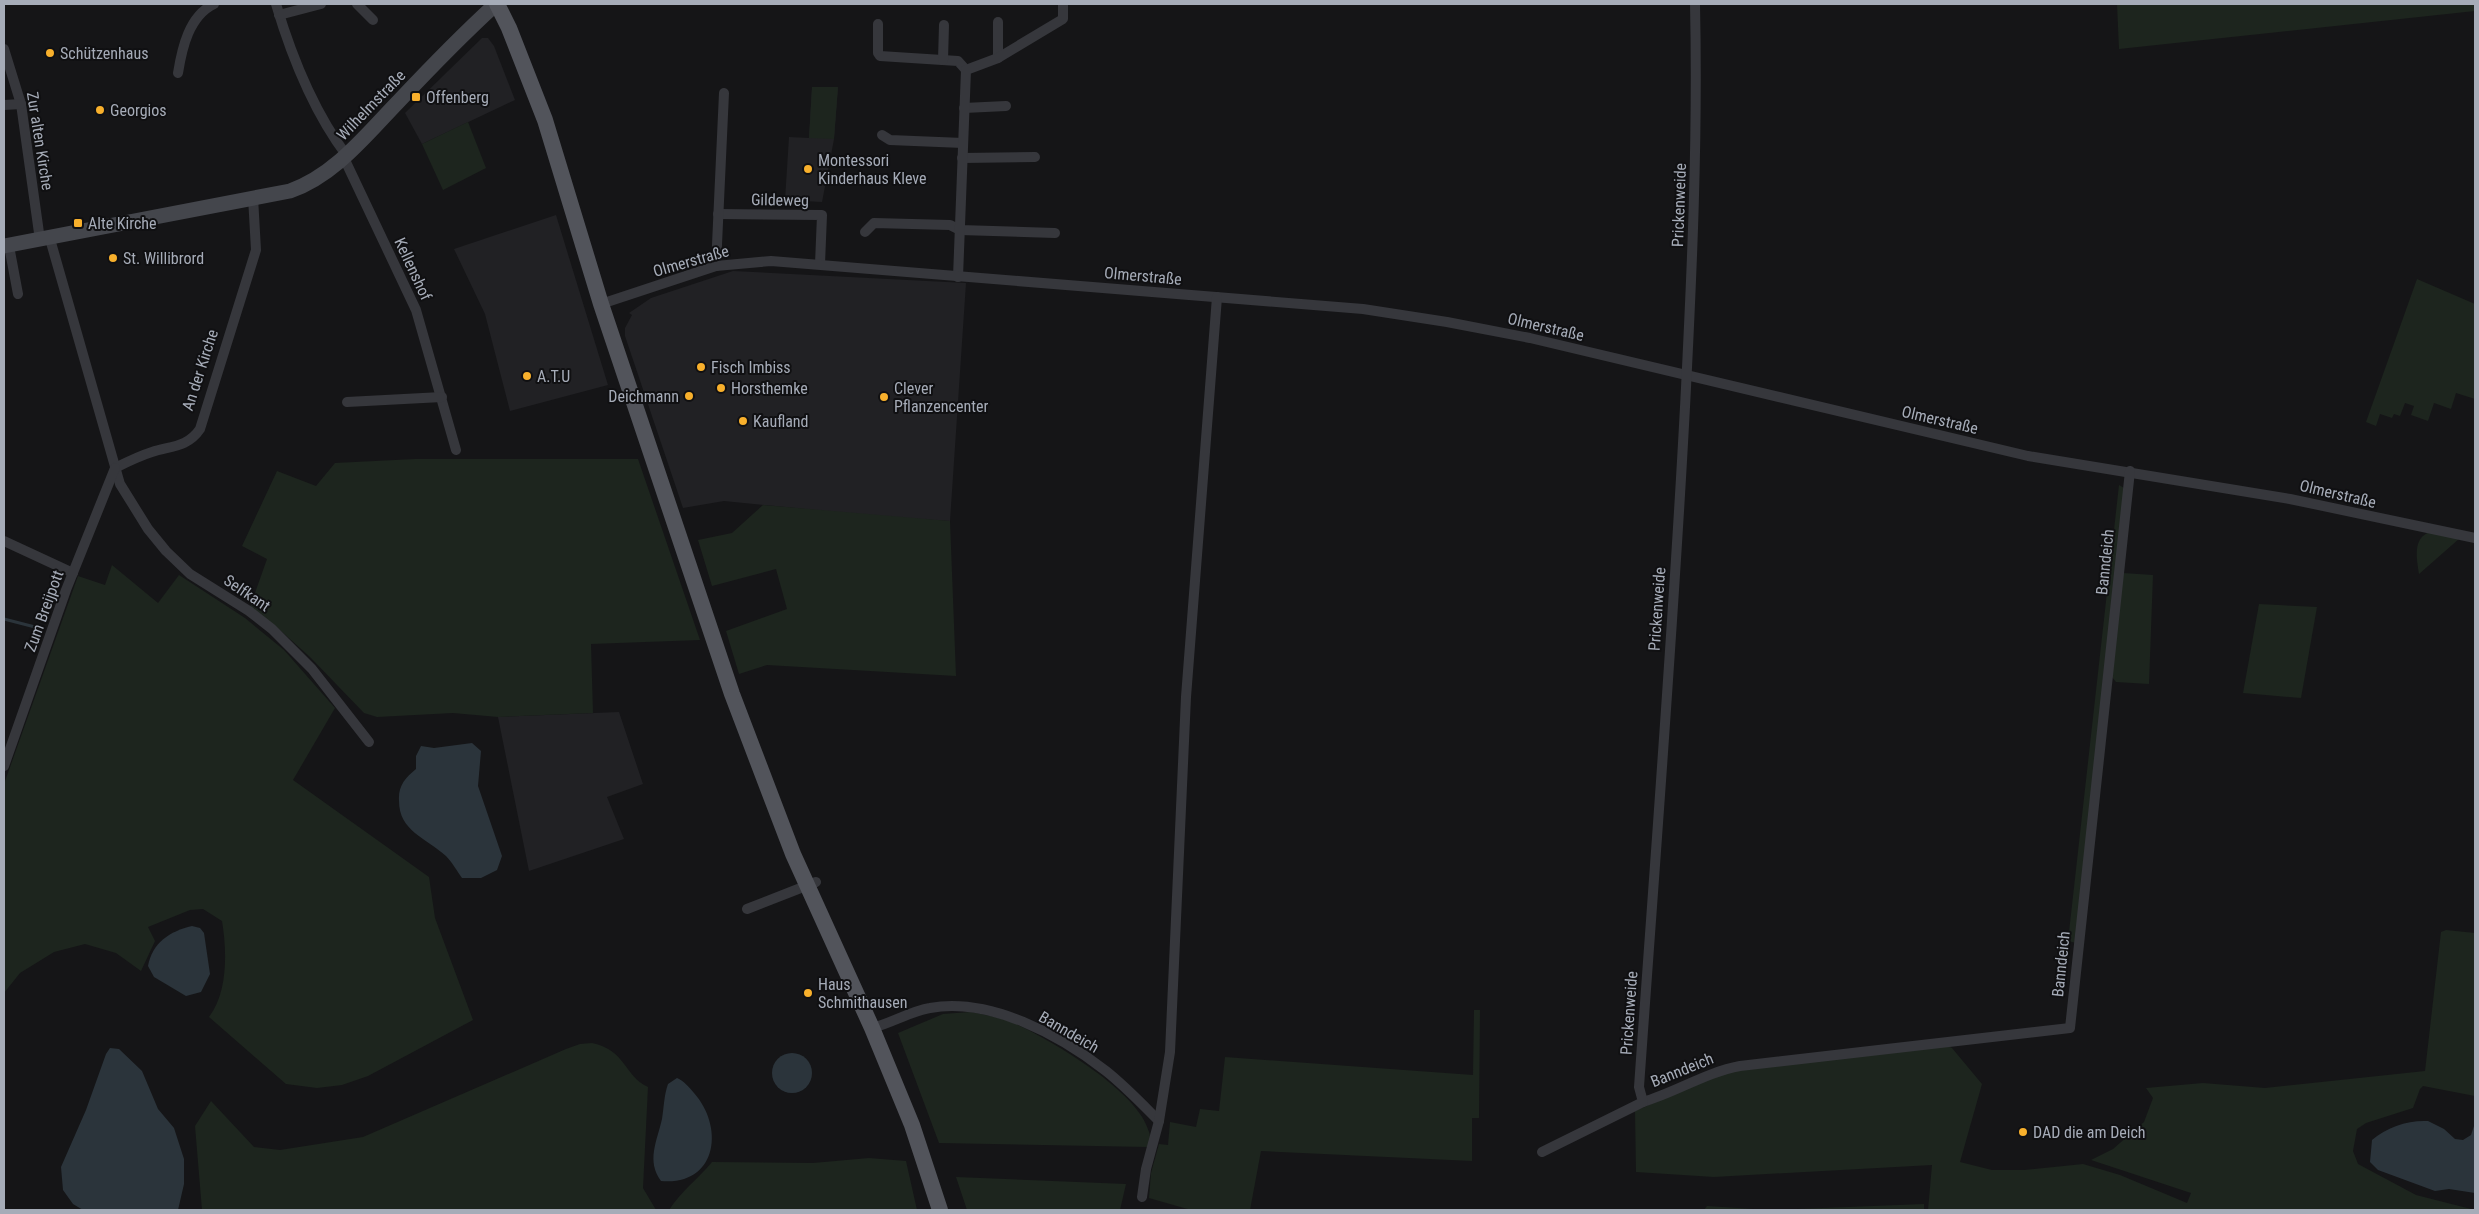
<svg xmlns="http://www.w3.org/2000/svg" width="2479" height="1214" font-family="'Roboto Condensed',sans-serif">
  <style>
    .built { fill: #212124 }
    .green { fill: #1d251e }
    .water { fill: #2b343b }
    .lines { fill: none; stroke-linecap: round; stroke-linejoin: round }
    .stream { stroke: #2b343b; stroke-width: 3 }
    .street { stroke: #36373c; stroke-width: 10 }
    .secondary { stroke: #44464c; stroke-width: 15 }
    .primary { stroke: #52545b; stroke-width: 16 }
    .poi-dot { fill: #f8b02c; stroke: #101012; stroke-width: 2 }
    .labels { text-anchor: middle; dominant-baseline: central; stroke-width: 4; stroke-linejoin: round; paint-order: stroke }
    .poi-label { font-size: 16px; fill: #a6acb8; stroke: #101012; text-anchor: start }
    .street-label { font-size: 16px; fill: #a6acb8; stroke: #101012 }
  </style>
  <rect width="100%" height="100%" fill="#151517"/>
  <g class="built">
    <path d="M 482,38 L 488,38 L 494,46 L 515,100 L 422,144 L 405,113 Z"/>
    <path d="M 812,87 L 838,87 L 834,139 L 822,202 L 785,200 L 789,137 L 809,138 Z"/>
    <path d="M 556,215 L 608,385 L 510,411 L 485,314 L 454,249 Z"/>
    <path d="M 733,271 L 966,283 L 950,521 L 886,517 L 724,501 L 683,508 L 625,336 L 625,328 L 632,315 L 629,313 L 651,298 Z"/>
    <path d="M 619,712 L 643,784 L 607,797 L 624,839 L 529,871 L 498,717 Z"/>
  </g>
  <g class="green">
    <path d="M 2117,4 L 2475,4 L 2475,11 L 2119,49 Z"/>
    <path d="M 812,87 L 838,87 L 834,139 L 809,138 Z"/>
    <path d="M 468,122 L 486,168 L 443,190 L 422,144 Z"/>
    <path d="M 2417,279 L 2475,304 L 2475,399 L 2456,393 L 2451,409 L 2434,403 L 2428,421 L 2411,415 L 2414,406 L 2405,403 L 2400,416 L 2394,414 L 2392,418 L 2380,414 L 2376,426 L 2366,422 Z"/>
    <path d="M 415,459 L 638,459 L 700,640 L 591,644 L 593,713 L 498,717 L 453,713 L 377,717 L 364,713 L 310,657 L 281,631 L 250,607 L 267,559 L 242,546 L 277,471 L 316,486 L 335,463 Z"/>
    <path d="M 2119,485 L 2124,488 L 2076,943 L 2068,941 Z"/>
    <path d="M 763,505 L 950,521 L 956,676 L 767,665 L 739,674 L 726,631 L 787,609 L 776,569 L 712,586 L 698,540 L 732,533 Z"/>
    <path d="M 2430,532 L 2460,538 L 2419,574 C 2417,559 2412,538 2430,532 Z"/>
    <path d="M 112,565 L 158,603 L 179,575 L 245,618 L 284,650 L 335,708 L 293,780 L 429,877 L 435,918 L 473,1020 L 368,1076 L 342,1085 L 317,1088 L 286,1084 L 209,1017 C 228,992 227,951 222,921 L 203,909 L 190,910 L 148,927 L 155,941 L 141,971 L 116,953 L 85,944 L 54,952 L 20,973 L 4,993 L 4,784 L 78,576 L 105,585 Z"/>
    <path d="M 2123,573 L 2153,575 L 2149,684 L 2116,682 L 2112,677 Z"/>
    <path d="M 2259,604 L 2317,607 L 2301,698 L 2243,693 Z"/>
    <path d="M 2446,930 L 2475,933 L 2475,1096 L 2423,1086 L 2420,1089 L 2413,1108 L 2366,1123 L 2357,1129 L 2353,1151 L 2358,1164 L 2416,1195 L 2475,1210 L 1928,1210 L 1932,1165 L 1714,1177 L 1636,1172 L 1635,1111 L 1731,1070 L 1946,1045 L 1952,1048 L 1982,1084 L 1960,1162 L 1992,1170 L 2024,1170 L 2083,1164 L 2120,1175 L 2187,1203 L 2191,1193 L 2091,1160 L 2113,1149 L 2144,1122 L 2153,1098 L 2146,1088 L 2203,1083 L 2265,1088 L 2425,1071 L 2441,932 Z"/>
    <path d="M 1474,1010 L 1480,1010 L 1479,1118 L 1472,1118 L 1472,1161 L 1261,1151 L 1250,1210 L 1191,1210 L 1149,1198 L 1151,1173 L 1159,1144 L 1168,1145 L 1170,1122 L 1196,1127 L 1200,1109 L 1219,1111 L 1225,1057 L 1473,1075 Z"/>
    <path d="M 970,1012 C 987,1015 1003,1018 1018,1025 C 1054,1042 1139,1092 1149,1132 C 1151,1136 1149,1142 1148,1147 L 939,1143 L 898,1033 L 943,1014 Z"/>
    <path d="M 592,1043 C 626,1050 624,1076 648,1087 L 643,1188 L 656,1210 L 202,1210 L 195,1126 L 211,1101 L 254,1147 L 280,1150 L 363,1137 L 566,1049 L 580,1044 Z"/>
    <path d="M 869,1158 L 906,1161 L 917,1210 L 669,1210 C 681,1191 698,1179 712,1162 L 813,1163 Z"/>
    <path d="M 956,1177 L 1126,1184 L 1120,1210 L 967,1210 Z"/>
    <path d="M 1924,1204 L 1924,1210 L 1704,1210 L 1707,1206 L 1769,1210 Z"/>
  </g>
  <g class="water">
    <path d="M 472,743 L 481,751 L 478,786 L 502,856 L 497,870 L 481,878 L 462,878 C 457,871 452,862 446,856 C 426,838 399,831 399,801 C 398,786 405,778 416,769 L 416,756 L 421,746 L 434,748 Z"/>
    <path d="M 192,926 L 200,928 L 204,933 L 210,974 L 201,992 L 186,996 L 154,977 L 148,966 C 152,943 170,931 192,926 Z"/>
    <path d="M 110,1048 L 119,1049 L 142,1071 L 158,1109 L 174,1128 L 184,1159 L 184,1184 L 178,1210 L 83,1210 L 73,1204 L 63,1190 L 61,1167 L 86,1110 L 106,1054 Z"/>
    <circle cx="792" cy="1073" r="20"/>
    <path d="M 677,1078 C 684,1081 689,1087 694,1093 C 725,1128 717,1186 661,1181 C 646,1161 657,1141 662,1119 C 664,1107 664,1095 668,1084 Z"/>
    <path d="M 2428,1121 L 2444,1129 L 2455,1139 L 2463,1140 L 2471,1135 L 2475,1123 L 2475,1193 L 2449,1189 L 2435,1191 L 2378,1170 L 2370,1162 L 2372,1140 C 2387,1127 2408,1120 2428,1121 Z"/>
  </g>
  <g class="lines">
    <path class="stream" d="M 4,619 L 35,627"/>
    <g class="street">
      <path d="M 276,4 C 292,58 313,111 347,156"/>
      <path d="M 357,4 L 373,20"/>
      <path d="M 279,15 L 321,4"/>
      <path d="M 878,24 L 878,53 L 880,56 L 958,61 L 966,70"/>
      <path d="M 4,49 L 21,104 L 40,240"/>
      <path d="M 998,58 L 998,22"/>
      <path d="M 943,60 L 944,25"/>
      <path d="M 178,73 C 182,48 189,16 214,4"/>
      <path d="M 4,105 L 21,104"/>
      <path d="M 964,108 L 1006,106"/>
      <path d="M 882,135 L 890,140 L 963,143"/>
      <path d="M 344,158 L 416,310 L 456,450"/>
      <path d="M 962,158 L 1035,157"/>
      <path d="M 718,214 L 822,215 L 820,264"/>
      <path d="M 865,232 L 874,223 L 950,225 L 960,230 L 1055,233"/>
      <path d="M 50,239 L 120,484 L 148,529 L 166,551 L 190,574 L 249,611 L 272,629 L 312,669 L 369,742"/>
      <path d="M 9,246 L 18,294"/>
      <path d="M 716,266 L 724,93"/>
      <path d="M 958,277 L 966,70 L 998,58 L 1063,19 L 1063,4"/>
      <path d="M 601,304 L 716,266 L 771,261 L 1363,309 L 1447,322 L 1530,338 L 2028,456 L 2290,499 L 2475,538"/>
      <path d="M 347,402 L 442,397"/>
      <path d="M 115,468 C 127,462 139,456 152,452 C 171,446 188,447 200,429 L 256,250 L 253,197"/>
      <path d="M 4,541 L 73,573"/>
      <path d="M 4,766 L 66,590 L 115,468"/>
      <path d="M 747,909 L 816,882"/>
      <path d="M 872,1028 C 892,1023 911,1011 930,1008 C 990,997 1060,1035 1106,1071 C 1125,1086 1142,1104 1159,1121"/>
      <path d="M 1643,1102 C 1676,1092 1707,1072 1740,1066 L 2070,1028 L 2130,471"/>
      <path d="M 1542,1152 L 1643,1102 L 1639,1087 C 1655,860 1673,634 1685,407 C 1692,272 1698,138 1695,4"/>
      <path d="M 1142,1197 L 1146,1169 L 1159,1121 L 1170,1052 L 1186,697 L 1217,297"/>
    </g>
    <path class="secondary" d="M 4,246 L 290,191 C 335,175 366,135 398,102 C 430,68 462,35 496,4"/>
    <path class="primary" d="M 497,4 L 509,28 L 545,120 L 601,304 L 732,694 L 793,854 L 872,1028 L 912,1125 L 940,1210"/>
  </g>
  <g class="poi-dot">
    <circle cx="50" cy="53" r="5"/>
    <rect x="411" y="92" width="10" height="10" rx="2.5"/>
    <circle cx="100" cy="110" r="5"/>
    <circle cx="808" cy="169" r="5"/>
    <rect x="73" y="218" width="10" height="10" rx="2.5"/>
    <circle cx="113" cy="258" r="5"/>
    <circle cx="701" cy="367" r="5"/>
    <circle cx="527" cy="376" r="5"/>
    <circle cx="721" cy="388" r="5"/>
    <circle cx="689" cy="396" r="5"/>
    <circle cx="884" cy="397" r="5"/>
    <circle cx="743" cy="421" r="5"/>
    <circle cx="808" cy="993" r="5"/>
    <circle cx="2023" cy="1132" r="5"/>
  </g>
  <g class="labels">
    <g class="poi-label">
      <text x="60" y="53">Schützenhaus</text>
      <text x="426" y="97">Offenberg</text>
      <text x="110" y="110">Georgios</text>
      <text x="818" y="160">Montessori<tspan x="818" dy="18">Kinderhaus Kleve</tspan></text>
      <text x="88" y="223">Alte Kirche</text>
      <text x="123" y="258">St. Willibrord</text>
      <text x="711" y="367">Fisch Imbiss</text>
      <text x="537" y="376">A.T.U</text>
      <text x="731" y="388">Horsthemke</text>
      <text x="894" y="388">Clever<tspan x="894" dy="18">Pflanzencenter</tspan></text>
      <text x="679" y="396" text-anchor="end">Deichmann</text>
      <text x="753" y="421">Kaufland</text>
      <text x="818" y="984">Haus<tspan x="818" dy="18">Schmithausen</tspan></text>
      <text x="2033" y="1132">DAD die am Deich</text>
    </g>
    <g class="street-label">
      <text transform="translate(371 105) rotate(-46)">Wilhelmstraße</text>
      <text transform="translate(40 141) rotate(81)">Zur alten Kirche</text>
      <text transform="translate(780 200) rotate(1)">Gildeweg</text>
      <text transform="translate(1679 205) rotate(-88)">Prickenweide</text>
      <text transform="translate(691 261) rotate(-16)">Olmerstraße</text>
      <text transform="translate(413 269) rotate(65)">Kellenshof</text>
      <text transform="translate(1143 276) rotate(5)">Olmerstraße</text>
      <text transform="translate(1546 327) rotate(13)">Olmerstraße</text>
      <text transform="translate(200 370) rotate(-72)">An der Kirche</text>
      <text transform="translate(1940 420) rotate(13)">Olmerstraße</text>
      <text transform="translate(2338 494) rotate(13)">Olmerstraße</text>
      <text transform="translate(2105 562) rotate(-84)">Banndeich</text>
      <text transform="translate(247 593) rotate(34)">Selfkant</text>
      <text transform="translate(1657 609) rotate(-86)">Prickenweide</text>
      <text transform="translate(44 611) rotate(-70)">Zum Breijpott</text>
      <text transform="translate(2061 964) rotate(-84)">Banndeich</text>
      <text transform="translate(1629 1013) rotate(-86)">Prickenweide</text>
      <text transform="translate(1069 1032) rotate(30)">Banndeich</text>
      <text transform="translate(1682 1070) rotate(-22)">Banndeich</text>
    </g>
  </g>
  <rect width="2479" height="1214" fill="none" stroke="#a6acb8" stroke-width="10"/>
</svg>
